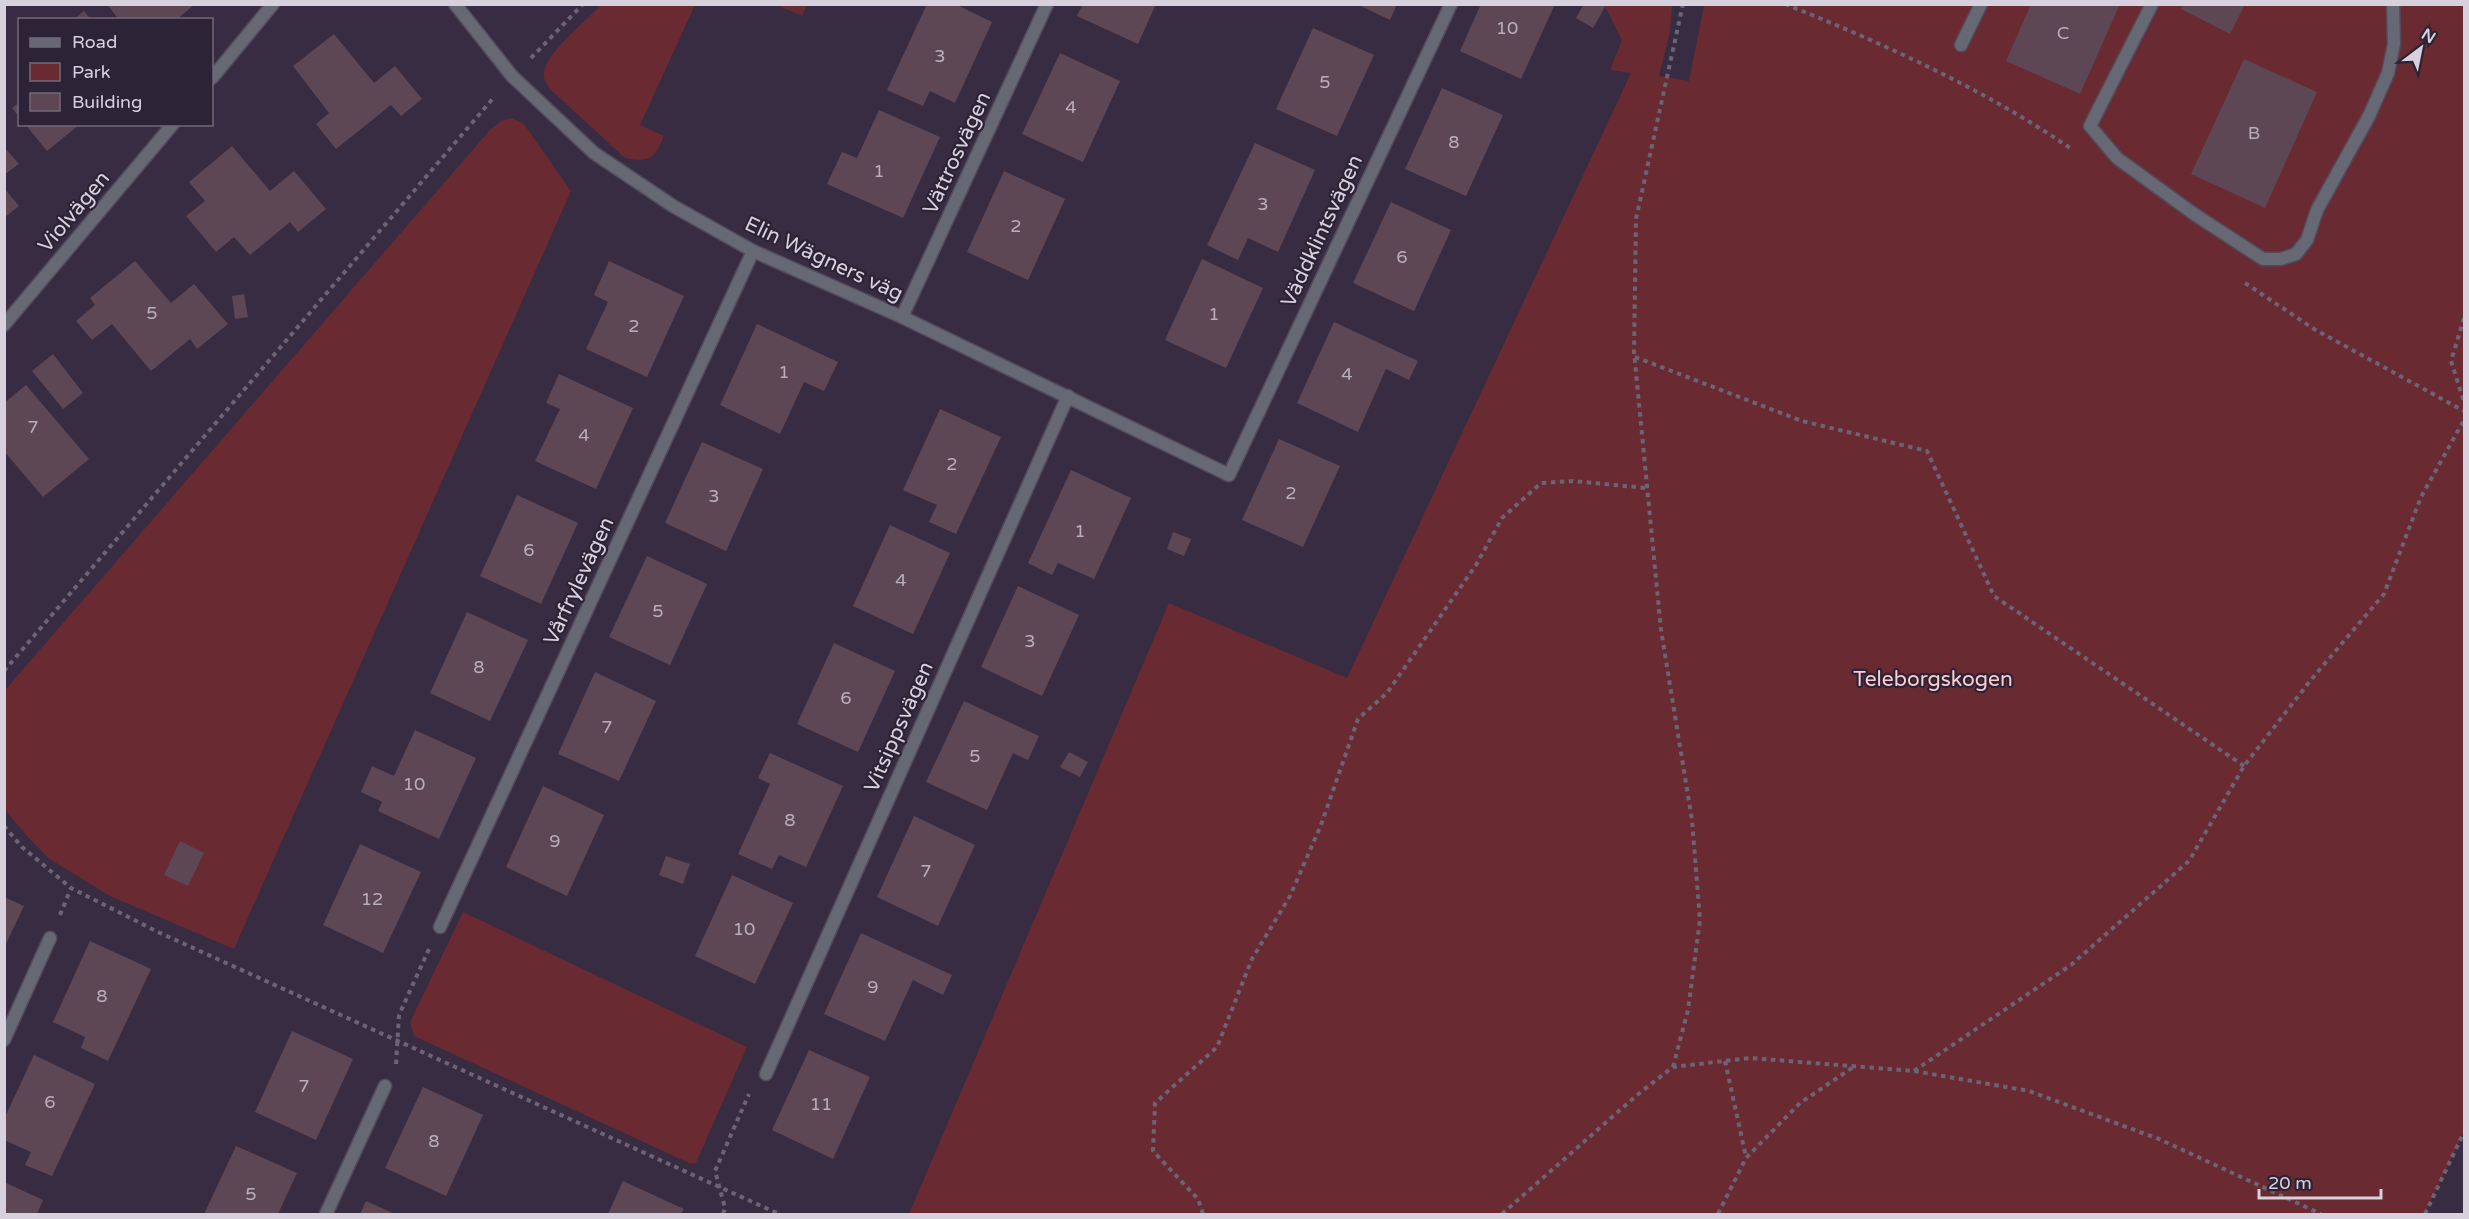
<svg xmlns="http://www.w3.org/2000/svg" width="2469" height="1219" font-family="'Varela Round',sans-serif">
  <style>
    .green { fill: #692a32 }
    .building { fill: #5e4755 }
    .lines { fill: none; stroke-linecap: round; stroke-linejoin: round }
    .lane-casing { stroke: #544a5d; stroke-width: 15 }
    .street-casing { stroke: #544a5d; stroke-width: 15 }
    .path { stroke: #6c6375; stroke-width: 4; stroke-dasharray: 4.5 4.5; stroke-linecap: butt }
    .lane { stroke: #666873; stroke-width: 12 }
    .street { stroke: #666873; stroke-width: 12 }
    .labels { text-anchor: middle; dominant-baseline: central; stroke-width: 4.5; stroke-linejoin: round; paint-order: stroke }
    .number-label { font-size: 18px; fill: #b9aebc }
    .street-label { font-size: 21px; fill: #d7d1de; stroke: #2d2336 }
    .park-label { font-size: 21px; fill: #fbcdcf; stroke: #2d2336 }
  </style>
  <rect width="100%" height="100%" fill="#372c41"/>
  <g class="green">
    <path d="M 601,5 L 695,5 L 640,125 L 664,136 C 655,158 650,163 625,158 L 550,89 C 546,84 543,79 544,72 C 547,52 587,20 601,5 Z"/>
    <path d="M 777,5 L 807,4 L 807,5 L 802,16 Z"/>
    <path d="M 1604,5 L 1672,5 L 1670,32 L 1659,76 L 1689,81 L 1704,5 L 2464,5 L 2464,1132 L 2425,1214 L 909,1214 L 1169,603 L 1347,678 L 1631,73 L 1610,70 L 1622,40 Z"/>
    <path d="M 511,118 L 524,124 L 571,191 L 234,949 L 110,896 L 48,858 L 27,836 L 5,810 L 5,690 L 489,131 L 501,121 Z"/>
    <path d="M 463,912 L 747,1047 L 696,1163 L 689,1163 L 414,1036 L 410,1022 Z"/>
  </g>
  <g class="building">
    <path d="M 107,4 L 195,4 L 176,20 L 119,20 Z"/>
    <path d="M 927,4 L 955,4 L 992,22 L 955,103 L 930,91 L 923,106 L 887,90 Z"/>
    <path d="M 1083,4 L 1156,4 L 1138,44 L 1077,16 Z"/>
    <path d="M 1357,4 L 1397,4 L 1390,20 Z"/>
    <path d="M 1481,4 L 1555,4 L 1521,79 L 1460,51 Z"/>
    <path d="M 1584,4 L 1601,4 L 1605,7 L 1593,28 L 1576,18 Z"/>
    <path d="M 2031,4 L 2120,4 L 2080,94 L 2006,61 Z"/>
    <path d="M 2183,4 L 2245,4 L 2230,34 L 2181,9 Z"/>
    <path d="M 84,11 L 91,20 L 73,20 Z"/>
    <path d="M 1313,28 L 1374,55 L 1337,136 L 1276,109 Z"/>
    <path d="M 334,34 L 374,83 L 395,66 L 422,99 L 401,116 L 391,105 L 336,149 L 316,124 L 329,113 L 293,66 Z"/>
    <path d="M 1060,53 L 1120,81 L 1083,162 L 1022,134 Z"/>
    <path d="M 2244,59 L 2317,92 L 2265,208 L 2191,174 Z"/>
    <path d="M 1442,88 L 1503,115 L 1466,196 L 1405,169 Z"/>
    <path d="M 20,102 L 20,118 L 12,108 Z"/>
    <path d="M 879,110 L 940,137 L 903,218 L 827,184 L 842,152 L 857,158 Z"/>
    <path d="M 25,124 L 80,124 L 47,151 Z"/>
    <path d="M 1255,143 L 1315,170 L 1278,252 L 1248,238 L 1238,260 L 1207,245 Z"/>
    <path d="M 232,146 L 270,191 L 294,171 L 326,209 L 298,232 L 290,222 L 250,255 L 234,237 L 216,252 L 186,216 L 205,201 L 189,182 Z"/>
    <path d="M 4,147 L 19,164 L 4,175 Z"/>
    <path d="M 1004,171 L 1065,199 L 1028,280 L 967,252 Z"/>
    <path d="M 4,188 L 19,206 L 4,218 Z"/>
    <path d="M 1391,202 L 1451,230 L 1414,311 L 1353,283 Z"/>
    <path d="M 1202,259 L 1263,288 L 1226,368 L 1165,340 Z"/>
    <path d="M 135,261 L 171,303 L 194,284 L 228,324 L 197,349 L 190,339 L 151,371 L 112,324 L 92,340 L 76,321 L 95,305 L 90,298 Z"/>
    <path d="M 609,261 L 684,296 L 647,377 L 586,349 L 608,302 L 594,295 Z"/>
    <path d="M 244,294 L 248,317 L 235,319 L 232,296 Z"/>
    <path d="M 1334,322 L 1418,361 L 1409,380 L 1386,369 L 1358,432 L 1297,403 Z"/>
    <path d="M 757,324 L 838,362 L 824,391 L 804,382 L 780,434 L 720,405 Z"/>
    <path d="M 53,354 L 83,393 L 63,409 L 32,371 Z"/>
    <path d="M 559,374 L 633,408 L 596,489 L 535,461 L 560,409 L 546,403 Z"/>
    <path d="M 26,385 L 89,459 L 43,497 L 4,451 L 4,403 Z"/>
    <path d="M 940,409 L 1001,437 L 956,534 L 929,522 L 937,505 L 903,490 Z"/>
    <path d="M 1279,439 L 1340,466 L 1303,547 L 1242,520 Z"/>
    <path d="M 702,442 L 763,469 L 726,551 L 665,523 Z"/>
    <path d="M 1071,470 L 1131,498 L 1094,579 L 1058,563 L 1052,575 L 1028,563 Z"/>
    <path d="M 517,495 L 578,523 L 541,604 L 480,576 Z"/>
    <path d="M 890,525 L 950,553 L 913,634 L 853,606 Z"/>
    <path d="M 1173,532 L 1191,539 L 1184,556 L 1167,549 Z"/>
    <path d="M 647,556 L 707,584 L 670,665 L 609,637 Z"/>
    <path d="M 1018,586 L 1079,615 L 1042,696 L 981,667 Z"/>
    <path d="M 467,612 L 528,640 L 490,721 L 430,693 Z"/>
    <path d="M 834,643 L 895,671 L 858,752 L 797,724 Z"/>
    <path d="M 595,672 L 656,701 L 619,781 L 558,754 Z"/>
    <path d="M 964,701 L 1039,736 L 1028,760 L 1013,753 L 987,810 L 926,782 Z"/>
    <path d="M 415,730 L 476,758 L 439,839 L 378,811 L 382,802 L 361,792 L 372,766 L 394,776 Z"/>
    <path d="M 1069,752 L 1088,762 L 1080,777 L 1060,767 Z"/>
    <path d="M 770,753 L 843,786 L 806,867 L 779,855 L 772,869 L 738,854 L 770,784 L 758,778 Z"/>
    <path d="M 543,786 L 604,815 L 567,896 L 506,867 Z"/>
    <path d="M 914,816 L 975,845 L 938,926 L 877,897 Z"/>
    <path d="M 180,841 L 204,853 L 188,886 L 164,875 Z"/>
    <path d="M 360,844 L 421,872 L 383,953 L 323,925 Z"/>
    <path d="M 666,856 L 690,864 L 683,884 L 659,875 Z"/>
    <path d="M 732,875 L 793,903 L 755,984 L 695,956 Z"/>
    <path d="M 4,897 L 24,906 L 4,948 Z"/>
    <path d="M 861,933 L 952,975 L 943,995 L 913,980 L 885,1041 L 824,1014 Z"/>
    <path d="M 90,941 L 151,969 L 108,1061 L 81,1048 L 85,1037 L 53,1022 Z"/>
    <path d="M 292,1031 L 353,1059 L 316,1140 L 255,1112 Z"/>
    <path d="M 809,1050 L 870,1077 L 833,1159 L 772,1130 Z"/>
    <path d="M 34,1055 L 95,1084 L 52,1176 L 25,1165 L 31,1152 L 4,1140 L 4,1119 Z"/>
    <path d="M 423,1087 L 483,1115 L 446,1196 L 385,1168 Z"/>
    <path d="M 236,1146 L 297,1173 L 278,1214 L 204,1214 Z"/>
    <path d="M 623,1181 L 684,1209 L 681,1214 L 608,1214 Z"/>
    <path d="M 4,1182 L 43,1200 L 37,1214 L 4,1214 Z"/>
    <path d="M 366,1201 L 395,1214 L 360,1214 Z"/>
  </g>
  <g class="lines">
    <defs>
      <g id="lane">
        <path d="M 2152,4 L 2090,126 L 2117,158 L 2194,214 L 2263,259 L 2281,259 L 2296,254 L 2307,240 L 2317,210 L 2369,116 L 2388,73 L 2394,44 L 2393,4"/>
        <path d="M 1961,45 L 1981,4"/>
      </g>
      <g id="street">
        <path d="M 455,4 L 512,76 L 594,153 L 673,206 L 753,251 L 902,317 L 1229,475 L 1451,4"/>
        <path d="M 212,78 L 273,4"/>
        <path d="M 902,317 L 1047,4"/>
        <path d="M 4,325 L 173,124"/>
        <path d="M 440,927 L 753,251"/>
        <path d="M 4,1040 L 50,938"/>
        <path d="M 766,1074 L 1068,396"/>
        <path d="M 326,1214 L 385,1086"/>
      </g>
    </defs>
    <use href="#lane" class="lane-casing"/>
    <use href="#street" class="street-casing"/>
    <g class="path">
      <path d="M 1785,4 C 1884,44 1982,88 2070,148"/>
      <path d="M 531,58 L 583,4"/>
      <path d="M 2245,283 L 2314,329 L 2464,411"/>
      <path d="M 2464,318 L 2451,361 L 2464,402"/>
      <path d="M 1635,357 L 1802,421 L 1927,451 L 1994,596 L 2244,766"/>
      <path d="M 4,671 L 495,96"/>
      <path d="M 4,826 L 22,847 L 71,888 L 158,932 L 779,1214"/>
      <path d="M 60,915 L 71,888"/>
      <path d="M 1725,1061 L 1746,1157"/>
      <path d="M 396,1064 L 399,1015 L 429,949"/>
      <path d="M 1673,1067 L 1688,1010 L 1700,920 L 1692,820 L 1661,630 L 1634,352 L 1636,219 L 1683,4"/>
      <path d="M 1914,1071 L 2071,965 L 2189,861 L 2244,766 L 2310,681 L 2384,594 L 2421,497 L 2464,420"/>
      <path d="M 723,1214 L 725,1208 L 715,1171 L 749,1094"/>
      <path d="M 1203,1214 L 1198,1199 L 1153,1151 L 1155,1103 L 1217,1047 L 1252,959 L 1290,896 L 1321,825 L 1358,719 L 1387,693 L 1476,565 L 1502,518 L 1541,483 L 1573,481 L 1646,488"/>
      <path d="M 1502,1214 L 1637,1095 L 1673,1067 L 1750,1058 L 1914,1071 L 2029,1091 L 2159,1139 L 2321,1214"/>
      <path d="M 1718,1214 L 1746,1158 L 1800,1103 L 1855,1066"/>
      <path d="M 2425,1214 L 2464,1132"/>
    </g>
    <use href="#lane" class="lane"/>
    <use href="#street" class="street"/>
  </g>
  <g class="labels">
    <g class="number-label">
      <text x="1507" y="28">10</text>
      <text x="2063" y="33">C</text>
      <text x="940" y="56">3</text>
      <text x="1325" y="82">5</text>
      <text x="1071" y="107">4</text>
      <text x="2254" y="133">B</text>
      <text x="1454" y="142">8</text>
      <text x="879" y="171">1</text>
      <text x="1263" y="204">3</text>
      <text x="1016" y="226">2</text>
      <text x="1402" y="257">6</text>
      <text x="152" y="313">5</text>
      <text x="1214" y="314">1</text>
      <text x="634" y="326">2</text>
      <text x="784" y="372">1</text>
      <text x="1347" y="374">4</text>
      <text x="33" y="427">7</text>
      <text x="584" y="435">4</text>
      <text x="952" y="464">2</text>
      <text x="1291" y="493">2</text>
      <text x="714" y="496">3</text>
      <text x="1080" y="531">1</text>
      <text x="529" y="550">6</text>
      <text x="901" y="580">4</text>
      <text x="658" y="611">5</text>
      <text x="1030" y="641">3</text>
      <text x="479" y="667">8</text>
      <text x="846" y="698">6</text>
      <text x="607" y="727">7</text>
      <text x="975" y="756">5</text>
      <text x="414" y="784">10</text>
      <text x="790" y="820">8</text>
      <text x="555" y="841">9</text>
      <text x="926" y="871">7</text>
      <text x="372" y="899">12</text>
      <text x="744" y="929">10</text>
      <text x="873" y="987">9</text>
      <text x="102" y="996">8</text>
      <text x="304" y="1086">7</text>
      <text x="50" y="1102">6</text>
      <text x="821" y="1104">11</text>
      <text x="434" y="1141">8</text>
      <text x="251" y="1194">5</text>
    </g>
    <g class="street-label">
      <text transform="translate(957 153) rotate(-65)">Vättrosvägen</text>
      <text transform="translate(74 212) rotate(-50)">Violvägen</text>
      <text transform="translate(1322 231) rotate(-65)">Väddklintsvägen</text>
      <text transform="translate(824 259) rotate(25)">Elin Wägners väg</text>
      <text transform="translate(579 581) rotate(-65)">Vårfrylevägen</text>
      <text transform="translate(899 727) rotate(-66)">Vitsippsvägen</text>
    </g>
    <g class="park-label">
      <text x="1933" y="679">Teleborgskogen</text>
    </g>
  </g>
  <rect width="2469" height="1219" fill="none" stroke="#d7d1de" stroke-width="12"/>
  <rect x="18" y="18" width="195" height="108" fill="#2d2336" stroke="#716979" stroke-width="1.5"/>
  <rect x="30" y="38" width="30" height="9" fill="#666873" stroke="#716979" stroke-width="1.5"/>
  <text x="72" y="48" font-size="18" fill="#d7d1de">Road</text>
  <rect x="30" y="63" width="30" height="18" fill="#692a32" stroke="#716979" stroke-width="1.5"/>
  <text x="72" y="78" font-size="18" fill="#d7d1de">Park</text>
  <rect x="30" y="93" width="30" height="18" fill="#5e4755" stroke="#716979" stroke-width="1.5"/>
  <text x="72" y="108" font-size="18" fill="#d7d1de">Building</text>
  <g transform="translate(2421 48) rotate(32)" stroke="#2d2336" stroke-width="4.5" paint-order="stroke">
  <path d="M0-4.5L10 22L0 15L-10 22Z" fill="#d7d1de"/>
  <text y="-9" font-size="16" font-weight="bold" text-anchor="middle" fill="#d7d1de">N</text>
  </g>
  <path d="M2259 1189v9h122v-9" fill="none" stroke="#d7d1de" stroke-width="3"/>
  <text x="2268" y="1189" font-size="18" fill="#d7d1de" stroke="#2d2336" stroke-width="4.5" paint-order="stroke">20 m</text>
</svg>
